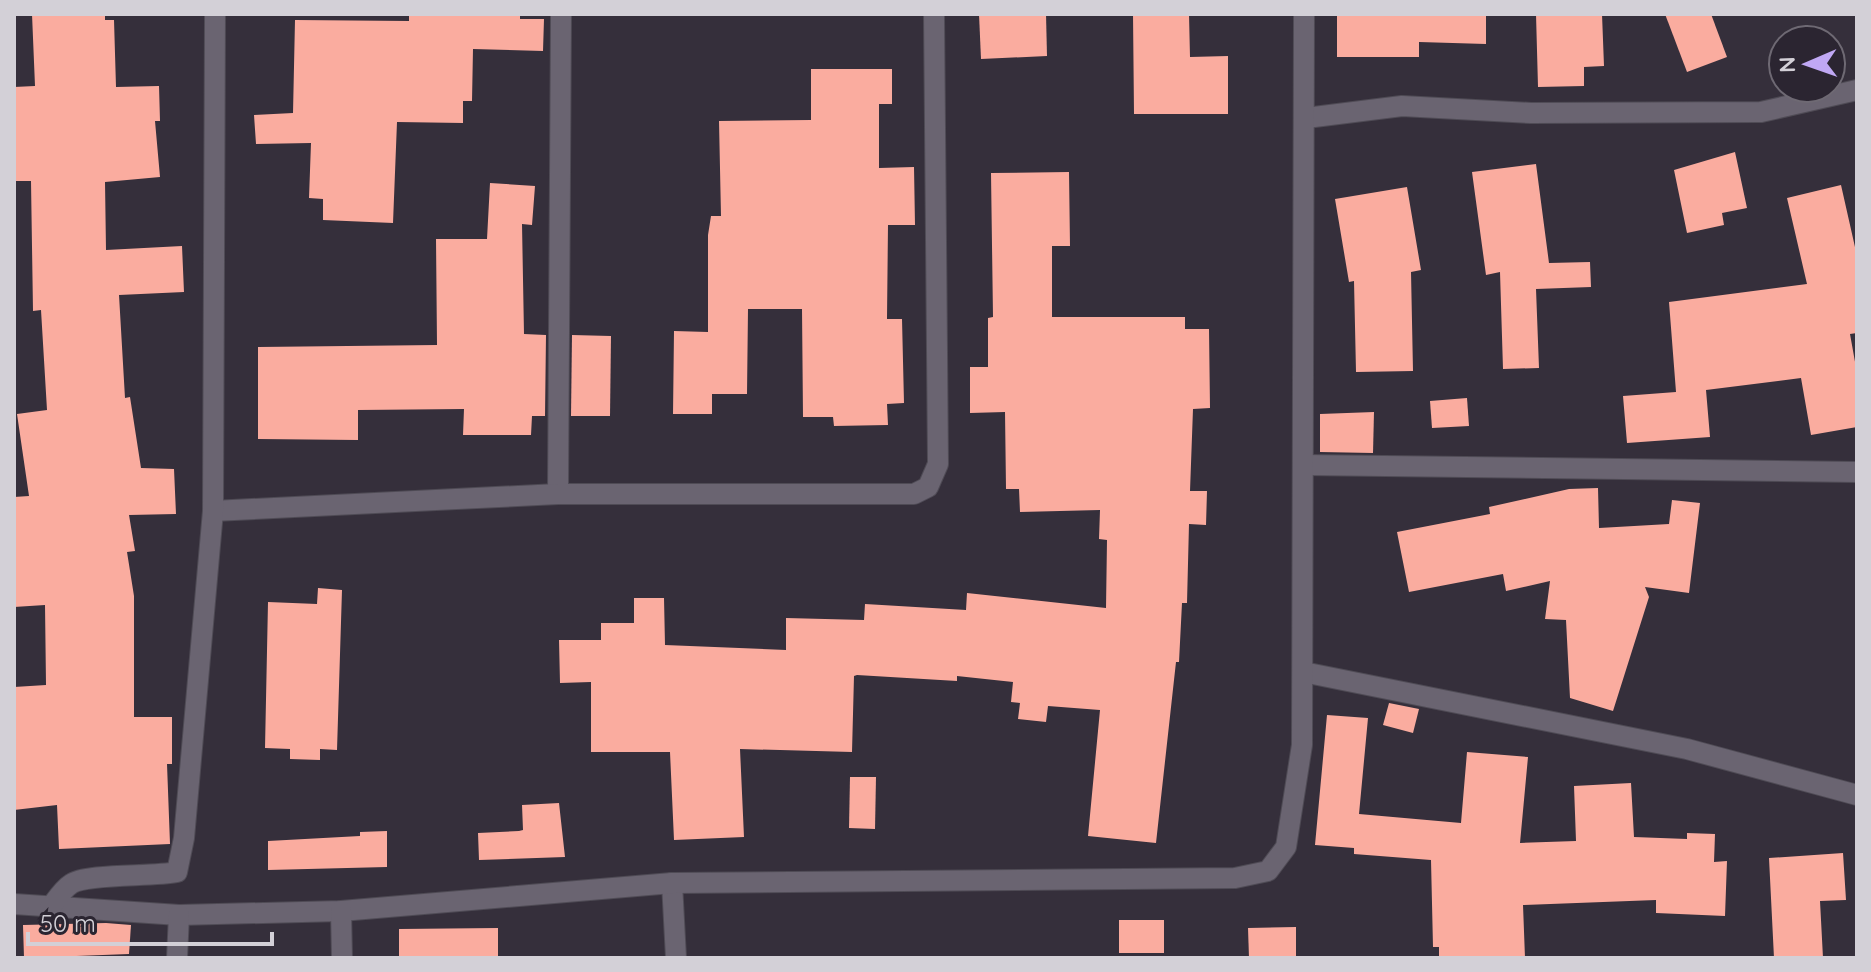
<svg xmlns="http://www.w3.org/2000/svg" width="1871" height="972" font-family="Quicksand,sans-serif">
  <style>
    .building { fill: #faac9f }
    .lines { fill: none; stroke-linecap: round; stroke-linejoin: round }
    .minor-casing { stroke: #4f4b55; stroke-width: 22 }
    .minor { stroke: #6a6471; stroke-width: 20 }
  </style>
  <rect width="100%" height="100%" fill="#352f3b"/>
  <g class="building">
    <path d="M 32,14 L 105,14 L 105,20 L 114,20 L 116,87 L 159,86 L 160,121 L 155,121 L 160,177 L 105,182 L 106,250 L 182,246 L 184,292 L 119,295 L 125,398 L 130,397 L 141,468 L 174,469 L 176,514 L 129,515 L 135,551 L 127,552 L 134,596 L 134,717 L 172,717 L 172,764 L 167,764 L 170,844 L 59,849 L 57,805 L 14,810 L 14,687 L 46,685 L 45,605 L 14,607 L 14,497 L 29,496 L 17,414 L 47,410 L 41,310 L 33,311 L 31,181 L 14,181 L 14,87 L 35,86 Z"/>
    <path d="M 409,14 L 520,14 L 520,19 L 544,19 L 543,51 L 473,49 L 472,101 L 463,101 L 463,123 L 397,122 L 393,223 L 323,220 L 323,199 L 309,198 L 311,143 L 256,144 L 254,115 L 293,113 L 295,20 L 409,21 Z"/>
    <path d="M 979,14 L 1046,14 L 1047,56 L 981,59 Z"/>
    <path d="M 1133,14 L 1189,14 L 1190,57 L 1228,56 L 1228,114 L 1134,114 Z"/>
    <path d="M 1337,14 L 1486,14 L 1486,44 L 1419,42 L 1419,57 L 1337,57 Z"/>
    <path d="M 1536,14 L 1602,14 L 1604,66 L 1584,67 L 1584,86 L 1538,87 Z"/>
    <path d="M 1665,14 L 1711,14 L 1727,57 L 1687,72 Z"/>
    <path d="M 811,69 L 892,69 L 892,104 L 879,104 L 879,168 L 914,167 L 915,225 L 888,225 L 887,319 L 902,319 L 904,403 L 887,404 L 888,425 L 834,426 L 833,417 L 803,417 L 802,309 L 748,309 L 747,394 L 712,394 L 712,414 L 673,414 L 674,331 L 708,332 L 708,235 L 711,216 L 721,216 L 719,121 L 811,120 Z"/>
    <path d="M 1735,152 L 1747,208 L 1722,213 L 1724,225 L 1687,233 L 1674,170 Z"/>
    <path d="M 1536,164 L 1549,263 L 1590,262 L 1591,287 L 1536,289 L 1539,368 L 1503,369 L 1500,272 L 1486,275 L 1472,172 Z"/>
    <path d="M 1069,172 L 1070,246 L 1052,246 L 1052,317 L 1185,317 L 1185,329 L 1209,329 L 1210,408 L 1193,409 L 1190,491 L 1207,491 L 1206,525 L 1189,524 L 1187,603 L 1182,603 L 1179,662 L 1176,662 L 1156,843 L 1088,836 L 1100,710 L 1048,706 L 1046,722 L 1018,719 L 1020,703 L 1011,702 L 1013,682 L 957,676 L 957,681 L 857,675 L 854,676 L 852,752 L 740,749 L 744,837 L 674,840 L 670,752 L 591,752 L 591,682 L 560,683 L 559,640 L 601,640 L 601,623 L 634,623 L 634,598 L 664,598 L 665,645 L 786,650 L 786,618 L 864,620 L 865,604 L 966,610 L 967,593 L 1106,608 L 1107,540 L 1099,539 L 1100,510 L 1020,512 L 1019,489 L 1006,489 L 1005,412 L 970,413 L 970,367 L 988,367 L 988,318 L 993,317 L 991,173 Z"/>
    <path d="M 490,183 L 535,186 L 532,225 L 522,224 L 524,334 L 546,335 L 545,416 L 532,416 L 531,435 L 463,435 L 464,409 L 358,410 L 358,440 L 258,439 L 258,347 L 437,345 L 436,239 L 487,239 Z"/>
    <path d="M 1841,185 L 1857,256 L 1857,333 L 1850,334 L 1857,373 L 1857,427 L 1811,435 L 1801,378 L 1706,390 L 1710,437 L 1627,443 L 1623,396 L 1676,392 L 1669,302 L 1807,284 L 1787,198 Z"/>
    <path d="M 1407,187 L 1421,270 L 1411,272 L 1413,371 L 1356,372 L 1354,281 L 1349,282 L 1335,199 Z"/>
    <path d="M 572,335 L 611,336 L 610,416 L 571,416 Z"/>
    <path d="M 1467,398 L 1469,426 L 1432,428 L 1430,401 Z"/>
    <path d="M 1374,412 L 1373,453 L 1320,452 L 1320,414 Z"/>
    <path d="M 1598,488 L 1599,528 L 1669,524 L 1672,500 L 1700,503 L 1689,593 L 1645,587 L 1649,597 L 1613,711 L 1570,698 L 1566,620 L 1545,619 L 1550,581 L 1506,591 L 1503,574 L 1409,592 L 1397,532 L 1490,514 L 1489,507 L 1569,489 Z"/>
    <path d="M 318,588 L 342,590 L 337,750 L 320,749 L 320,760 L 290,759 L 290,749 L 265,748 L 268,602 L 317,604 Z"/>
    <path d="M 1389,703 L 1419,709 L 1413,733 L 1383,725 Z"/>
    <path d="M 1327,715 L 1368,718 L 1359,814 L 1461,823 L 1467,752 L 1528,757 L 1520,843 L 1576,841 L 1574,786 L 1631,783 L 1634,837 L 1687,839 L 1687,833 L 1715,834 L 1714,862 L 1727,861 L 1725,916 L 1656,913 L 1656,900 L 1523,905 L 1525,958 L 1439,958 L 1439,947 L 1433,947 L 1431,860 L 1354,854 L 1354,848 L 1315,845 Z"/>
    <path d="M 850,777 L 876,777 L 875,829 L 849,828 Z"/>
    <path d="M 559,803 L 565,857 L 479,860 L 478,833 L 519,831 L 523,830 L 522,805 Z"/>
    <path d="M 387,831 L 387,867 L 268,870 L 268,841 L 360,836 L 360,832 Z"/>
    <path d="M 1843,853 L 1846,900 L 1820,901 L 1823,958 L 1774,958 L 1769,858 Z"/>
    <rect x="1119" y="920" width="45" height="33"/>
    <path d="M 106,923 L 131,925 L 129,954 L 24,958 L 23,925 Z"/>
    <path d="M 1296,927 L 1296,958 L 1249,958 L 1248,928 Z"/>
    <path d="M 498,928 L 498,958 L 399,958 L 399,929 Z"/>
  </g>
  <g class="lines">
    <defs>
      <g id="minor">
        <path d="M 1306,118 L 1402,106 L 1531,113 L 1761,112 L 1857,90"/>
        <path d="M 1304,465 L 1857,472"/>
        <path d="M 558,494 L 561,14"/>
        <path d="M 213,511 L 558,494 L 914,494 L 928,487 L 938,464 L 934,14"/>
        <path d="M 1303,672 L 1687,749 L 1857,795"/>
        <path d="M 672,883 L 676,958"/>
        <path d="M 14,904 L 179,915 L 341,911 L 672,883 L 1235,878 L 1268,871 L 1286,847 L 1302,745 L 1304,14"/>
        <path d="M 50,908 C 56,900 63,889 71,884 C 86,873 153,877 177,872 L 184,838 L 213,511 L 215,14"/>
        <path d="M 341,911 L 342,958"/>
        <path d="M 177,958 L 179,915"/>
      </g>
    </defs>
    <use href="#minor" class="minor-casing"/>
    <use href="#minor" class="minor"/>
  </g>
  <rect width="1871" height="972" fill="none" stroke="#d3d0d7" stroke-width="32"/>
  <g transform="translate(1807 64) rotate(268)"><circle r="38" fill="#2b2531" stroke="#6e6973" stroke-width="2"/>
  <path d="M0-6L14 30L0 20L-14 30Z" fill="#c0a8f4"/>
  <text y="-12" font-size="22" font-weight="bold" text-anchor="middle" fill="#d3d0d7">N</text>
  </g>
  <path d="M28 932v12h244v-12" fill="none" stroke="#d3d0d7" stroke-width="4"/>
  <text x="40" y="932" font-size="24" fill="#d3d0d7" stroke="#2b2531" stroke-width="6" paint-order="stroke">50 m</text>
</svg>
